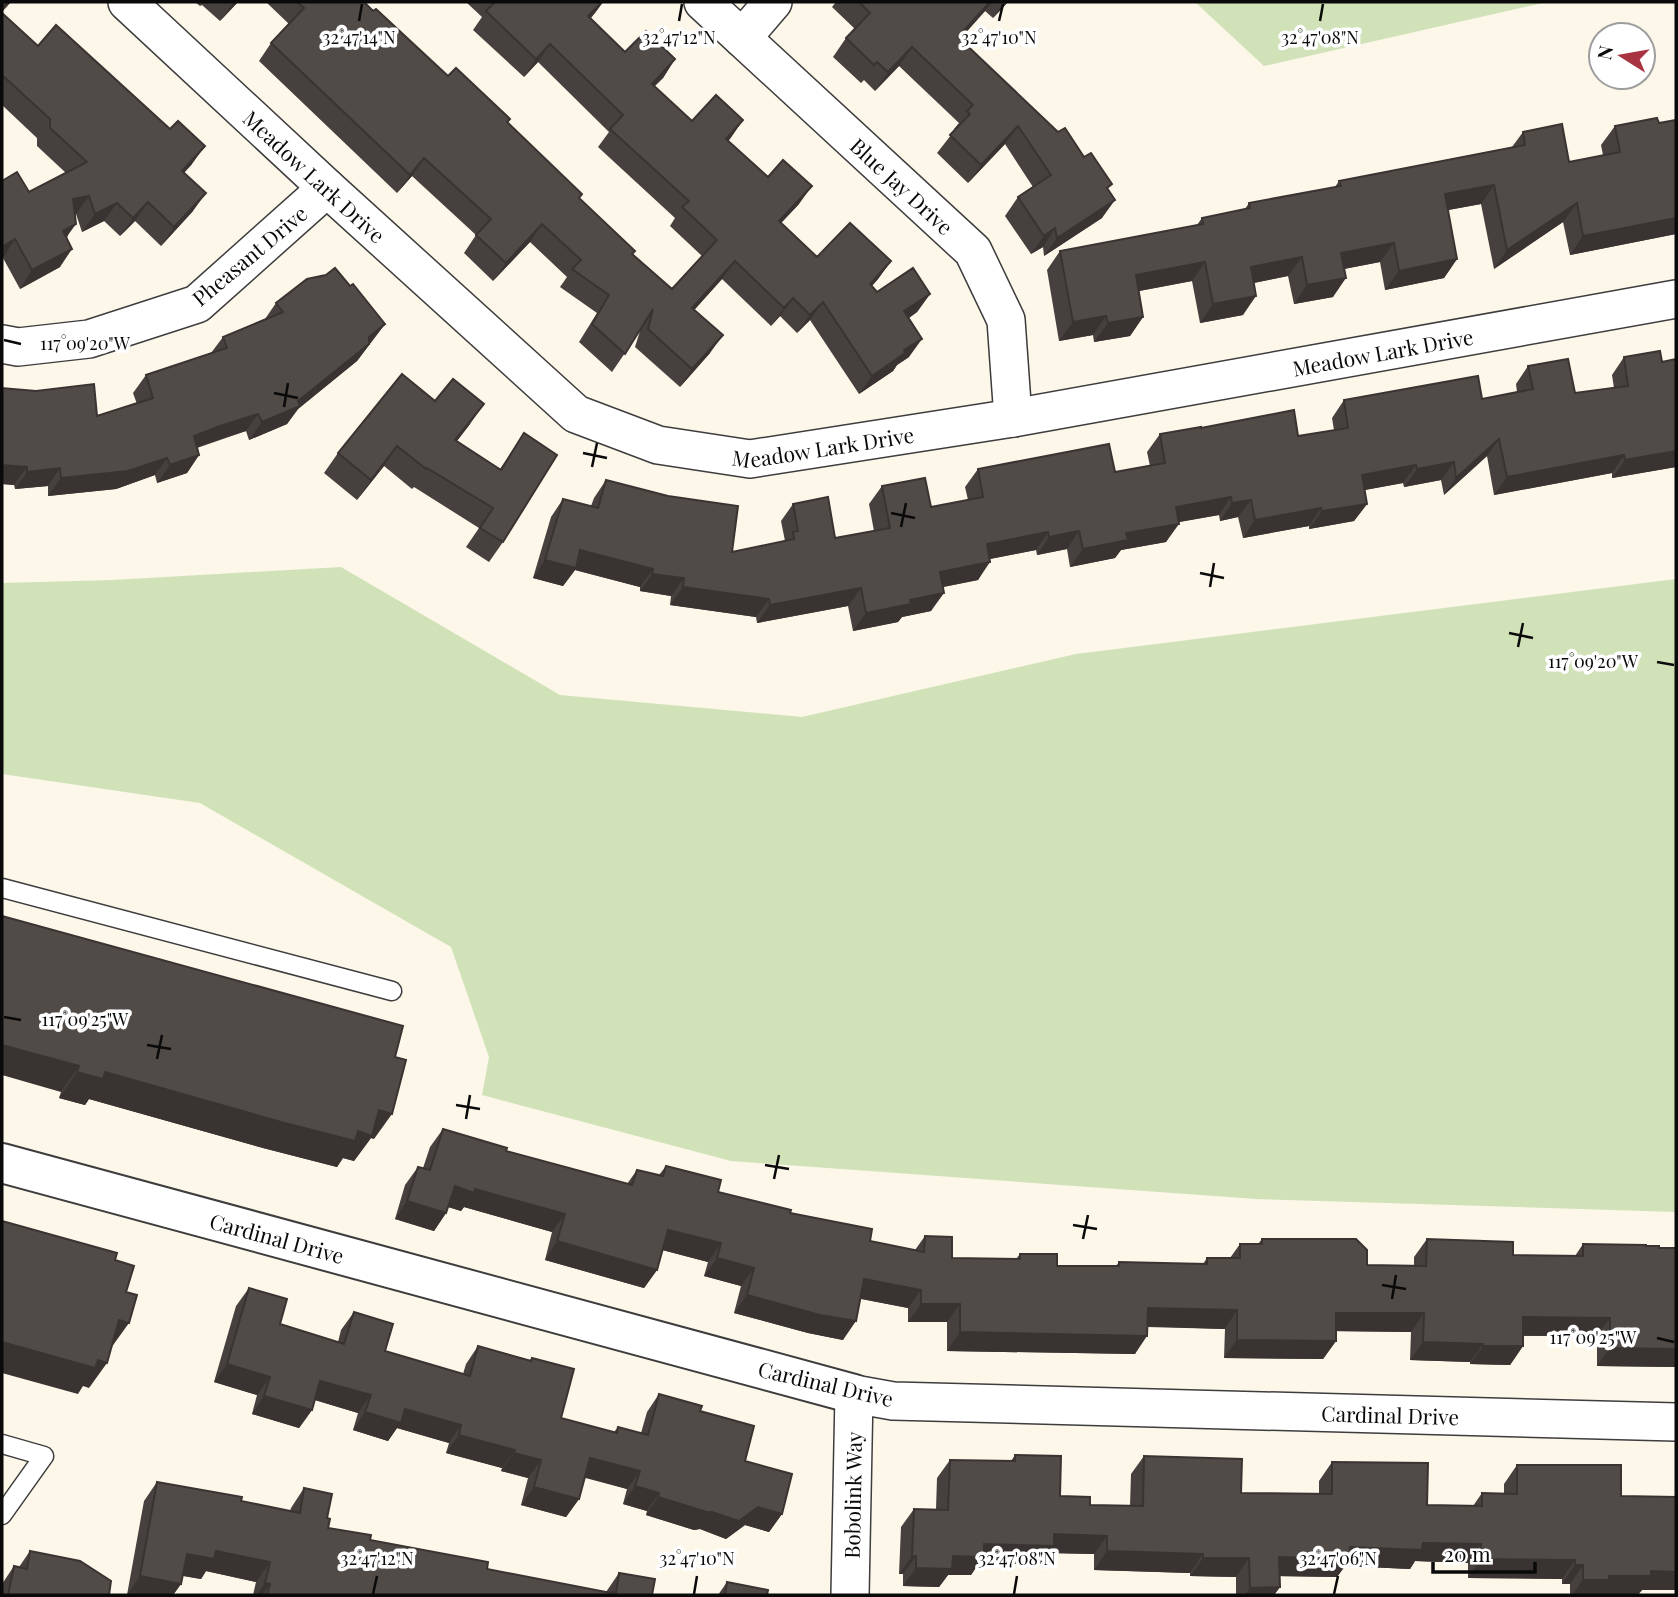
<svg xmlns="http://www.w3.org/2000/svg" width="1678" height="1597" font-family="'Playfair Display',serif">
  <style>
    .green { fill: #d1e2b8 }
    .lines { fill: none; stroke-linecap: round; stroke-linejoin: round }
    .service-casing { stroke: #3d3d3d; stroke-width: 21 }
    .minor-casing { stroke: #3d3d3d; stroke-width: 40 }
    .tertiary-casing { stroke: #3d3d3d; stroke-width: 42 }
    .service { stroke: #fff; stroke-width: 18 }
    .minor { stroke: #fff; stroke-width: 37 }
    .tertiary { stroke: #fff; stroke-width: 38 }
    .wall { fill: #46403e }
    .shaded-wall { fill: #393432 }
    .building { fill: #514b48; stroke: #393432; stroke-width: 2 }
    .ticks { fill: none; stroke: #0a0a0a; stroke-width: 2.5 }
    .labels { text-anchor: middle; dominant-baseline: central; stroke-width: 7; stroke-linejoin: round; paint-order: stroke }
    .street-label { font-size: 21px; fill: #0a0a0a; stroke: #fff }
    .ticks-label { font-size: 18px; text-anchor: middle; fill: #0a0a0a; stroke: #fff; stroke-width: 7; stroke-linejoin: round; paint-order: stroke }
  </style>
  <rect width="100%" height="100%" fill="#fcf7e9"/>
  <g class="green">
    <path d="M 1195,2 L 1547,2 L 1264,66 Z"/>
    <path d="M 341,567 L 560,695 L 802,717 L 1076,654 L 1676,579 L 1676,1212 L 1256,1199 L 731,1161 L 482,1095 L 489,1057 L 451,947 L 200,803 L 2,774 L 2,583 L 113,580 Z"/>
  </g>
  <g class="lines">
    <defs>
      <g id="service">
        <path d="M 2,888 L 392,991"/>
        <path d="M 2,1444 L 44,1456 L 2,1515"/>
      </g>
      <g id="minor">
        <path id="s1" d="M 127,2 L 327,188 L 576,414 L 658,445 L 750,459 L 1013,418 L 1676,299"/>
        <path id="s2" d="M 703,2 L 973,251 L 1006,320 L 1013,418"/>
        <path d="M 742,38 L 773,2"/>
        <path d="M 2,344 L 18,347 L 89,339 L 197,304 L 327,188"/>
        <path id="s3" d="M 850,1595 L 854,1394 L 893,1401 L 1676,1422"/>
      </g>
      <g id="tertiary">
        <path id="s4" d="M 2,1163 L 854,1394"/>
      </g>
    </defs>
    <use href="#service" class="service-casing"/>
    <use href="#minor" class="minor-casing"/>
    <use href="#tertiary" class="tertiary-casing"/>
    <use href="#service" class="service"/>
    <use href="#minor" class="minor"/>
    <use href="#tertiary" class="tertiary"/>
  </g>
  <g class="wall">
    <path d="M 195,2 L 238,2 L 220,21 L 202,5 L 200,6 Z"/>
    <path d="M 266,2 L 364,2 L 448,76 L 510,119 L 508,123 L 579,198 L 633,254 L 672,289 L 702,256 L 670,226 L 675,218 L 598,147 L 609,132 L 538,62 L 524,77 L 473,30 L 482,17 L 466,2 L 603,2 L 591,18 L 625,52 L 675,59 L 663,78 L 654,86 L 692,121 L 743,120 L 728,141 L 799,204 L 781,223 L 817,257 L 891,261 L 878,279 L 872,286 L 877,292 L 930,294 L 917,312 L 909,318 L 909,357 L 897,365 L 893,371 L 859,394 L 810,320 L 797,333 L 780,316 L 771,326 L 722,279 L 694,310 L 710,353 L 680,387 L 635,347 L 640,331 L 612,372 L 579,342 L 597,313 L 560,287 L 567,277 L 530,242 L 493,281 L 464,253 L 476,235 L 412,176 L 397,193 L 259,61 L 271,43 L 289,24 Z"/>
    <path d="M 836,2 L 1008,2 L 993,18 L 985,11 L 960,39 L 1084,157 L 1108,190 L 1102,218 L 1044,256 L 1043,247 L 1031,254 L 1005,216 L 1018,197 L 1033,187 L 1005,144 L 968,183 L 937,153 L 955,130 L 954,129 L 959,123 L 899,66 L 875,91 L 864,80 L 861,83 L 833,57 L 846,38 L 855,29 L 832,7 Z"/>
    <path d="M 2,13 L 38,46 L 192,164 L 184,173 L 193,211 L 161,246 L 135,221 L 120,236 L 104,221 L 82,232 L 76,214 L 75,214 L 67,238 L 60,267 L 20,289 L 3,258 L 29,192 L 66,173 L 37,146 L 37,138 L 2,105 Z"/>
    <path d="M 1676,120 L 1676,234 L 1570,255 L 1563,222 L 1494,269 L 1481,204 L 1448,210 L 1457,259 L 1444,278 L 1385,290 L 1380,262 L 1344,269 L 1333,297 L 1294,304 L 1288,276 L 1254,283 L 1243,315 L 1200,323 L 1192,281 L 1139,291 L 1143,317 L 1130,336 L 1094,342 L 1093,335 L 1059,341 L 1047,270 L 1060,251 L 1197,225 L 1202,218 L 1245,209 L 1249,203 L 1335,187 L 1339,181 L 1512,147 L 1523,132 L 1569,162 L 1603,155 L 1601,145 L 1615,126 L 1659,123 Z"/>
    <path d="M 350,286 L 385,324 L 357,361 L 298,409 L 287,424 L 249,440 L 246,431 L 197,448 L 199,455 L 187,473 L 157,483 L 155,475 L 116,489 L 48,496 L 48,486 L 15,489 L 14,485 L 2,484 L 2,388 L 97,416 L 137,404 L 133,393 L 146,375 L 211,353 L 223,337 L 265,319 L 276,303 Z"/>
    <path d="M 1624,357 L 1676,467 L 1612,478 L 1612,473 L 1494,495 L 1487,456 L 1444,495 L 1441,480 L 1404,487 L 1403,483 L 1364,490 L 1367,504 L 1354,521 L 1309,529 L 1309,526 L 1243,538 L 1238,517 L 1220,521 L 1219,515 L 1178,522 L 1166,542 L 1121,550 L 1115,558 L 1070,567 L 1067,549 L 1037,555 L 1036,550 L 990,559 L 978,580 L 943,587 L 931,611 L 902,617 L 898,622 L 853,631 L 848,606 L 757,623 L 756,617 L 670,605 L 671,596 L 640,591 L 640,587 L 575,570 L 563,586 L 533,578 L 551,517 L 563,499 L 591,506 L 594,498 L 606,480 L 732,552 L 785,541 L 781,521 L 793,504 L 835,538 L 874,531 L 869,504 L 882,486 L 931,507 L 968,500 L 965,487 L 978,469 L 1115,472 L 1150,466 L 1147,452 L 1160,434 L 1201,428 L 1298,436 L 1334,430 L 1332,418 L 1344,400 L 1482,399 L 1517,392 L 1516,384 L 1528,366 L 1575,393 L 1614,388 L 1612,375 Z"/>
    <path d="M 435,401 L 470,424 L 457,441 L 500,469 L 524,433 L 503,542 L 489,562 L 466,547 L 479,528 L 414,487 L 412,489 L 384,466 L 357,500 L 324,473 L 338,453 Z"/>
    <path d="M 2,916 L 374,1139 L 371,1138 L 354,1161 L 343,1158 L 337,1167 L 263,1148 L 89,1099 L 85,1105 L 59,1098 L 61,1092 Z"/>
    <path d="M 443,1129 L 506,1151 L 627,1184 L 637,1170 L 659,1175 L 666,1166 L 718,1192 L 790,1213 L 870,1241 L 915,1250 L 925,1236 L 952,1258 L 1016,1259 L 1020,1254 L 1057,1266 L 1116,1266 L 1119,1262 L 1203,1264 L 1207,1258 L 1230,1258 L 1240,1244 L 1258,1244 L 1262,1239 L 1367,1265 L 1414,1266 L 1414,1257 L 1427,1239 L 1513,1255 L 1575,1256 L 1583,1244 L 1676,1367 L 1597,1366 L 1597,1336 L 1523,1336 L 1523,1346 L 1510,1365 L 1470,1364 L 1470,1362 L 1410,1360 L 1411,1332 L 1336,1331 L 1336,1341 L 1323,1359 L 1224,1358 L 1225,1329 L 1147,1327 L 1135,1354 L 947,1351 L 947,1322 L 908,1322 L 908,1308 L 861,1299 L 843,1340 L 808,1333 L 734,1313 L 741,1286 L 704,1276 L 708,1262 L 662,1250 L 657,1270 L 644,1288 L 545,1260 L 552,1232 L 464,1207 L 461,1211 L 448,1207 L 446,1213 L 434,1231 L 395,1219 L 405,1185 L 418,1167 L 423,1168 L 430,1147 Z"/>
    <path d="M 249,1288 L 280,1324 L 338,1342 L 341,1330 L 354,1312 L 385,1351 L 463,1374 L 466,1364 L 478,1346 L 530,1360 L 532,1358 L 561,1418 L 614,1432 L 618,1427 L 641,1433 L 647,1412 L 659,1394 L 700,1411 L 745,1461 L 782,1514 L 769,1532 L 745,1525 L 726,1539 L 700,1529 L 694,1530 L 646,1515 L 647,1511 L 623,1504 L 627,1489 L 585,1477 L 579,1499 L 566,1517 L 521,1505 L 528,1478 L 501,1471 L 502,1468 L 446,1453 L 449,1443 L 397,1428 L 388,1441 L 353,1430 L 358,1413 L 315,1400 L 312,1410 L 299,1428 L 252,1414 L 257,1395 L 214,1382 L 236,1306 Z"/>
    <path d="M 1015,1455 L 1060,1496 L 1090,1505 L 1130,1506 L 1131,1474 L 1144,1456 L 1241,1493 L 1319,1494 L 1319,1481 L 1332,1462 L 1427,1505 L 1473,1506 L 1482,1493 L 1504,1494 L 1504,1484 L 1517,1465 L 1621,1496 L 1642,1590 L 1638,1595 L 1570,1595 L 1570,1584 L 1562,1584 L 1562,1579 L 1468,1578 L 1468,1563 L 1415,1561 L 1410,1569 L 1345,1566 L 1337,1577 L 1279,1576 L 1280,1587 L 1274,1595 L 1236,1595 L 1236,1577 L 1190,1576 L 1190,1573 L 1094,1570 L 1094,1554 L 1049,1553 L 1041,1564 L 979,1563 L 971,1575 L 948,1575 L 939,1587 L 903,1586 L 903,1574 L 899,1574 L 901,1527 L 914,1509 L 936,1509 L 937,1478 L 950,1460 L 1011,1461 Z"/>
    <path d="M 157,1482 L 241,1501 L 290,1511 L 291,1508 L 304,1488 L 327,1518 L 328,1528 L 370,1540 L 487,1569 L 606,1592 L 619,1573 L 652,1595 L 253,1595 L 256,1582 L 206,1571 L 201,1579 L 183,1576 L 181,1584 L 173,1595 L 127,1595 L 144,1501 Z"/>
    <path d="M 30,1551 L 109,1595 L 2,1595 L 2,1584 L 14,1566 L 19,1567 Z"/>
    <path d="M 727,1582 L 767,1595 L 718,1595 Z"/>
  </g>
  <g class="shaded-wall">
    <path d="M 7,2 L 11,2 L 2,12 L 2,8 Z"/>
    <path d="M 234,2 L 238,2 L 220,21 Z"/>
    <path d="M 602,2 L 603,2 L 595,13 L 576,34 L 588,16 Z"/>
    <path d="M 990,2 L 992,2 L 985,11 L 945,56 L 958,37 Z"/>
    <path d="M 1004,2 L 1008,2 L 993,18 Z"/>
    <path d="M 550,44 L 538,62 L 524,77 L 536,59 Z"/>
    <path d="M 912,47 L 899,66 L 875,91 L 888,72 Z"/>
    <path d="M 675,59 L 663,78 L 639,102 L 652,84 Z"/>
    <path d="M 743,120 L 730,139 L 713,157 L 726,139 Z"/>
    <path d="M 1018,126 L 1005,144 L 968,183 L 981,165 Z"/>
    <path d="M 205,146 L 192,164 L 169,189 L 182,171 Z"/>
    <path d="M 424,158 L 412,176 L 397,193 L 410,175 Z"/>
    <path d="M 1494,185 L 1481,204 L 1432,213 L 1445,194 Z"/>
    <path d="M 812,186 L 799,204 L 766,239 L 779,221 Z"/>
    <path d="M 206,193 L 193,211 L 161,246 L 174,227 Z"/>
    <path d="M 89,196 L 76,214 L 60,218 L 73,199 Z"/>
    <path d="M 1115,200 L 1102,218 L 1044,256 L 1057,238 Z"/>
    <path d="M 148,202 L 135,221 L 120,236 L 133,218 Z"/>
    <path d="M 117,203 L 104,221 L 82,232 L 95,214 Z"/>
    <path d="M 1577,203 L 1563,222 L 1494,269 L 1507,250 Z"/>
    <path d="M 1676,218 L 1676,234 L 1570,255 L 1583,236 Z"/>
    <path d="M 76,224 L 63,242 L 63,231 Z"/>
    <path d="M 542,224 L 530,242 L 493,281 L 506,263 Z"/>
    <path d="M 1055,228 L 1043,247 L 1031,254 L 1044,236 Z"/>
    <path d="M 15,239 L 3,258 L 2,258 L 2,247 Z"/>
    <path d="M 1394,243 L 1380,262 L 1328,272 L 1341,253 Z"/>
    <path d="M 72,249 L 60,267 L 20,289 L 32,270 Z"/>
    <path d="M 1302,257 L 1288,276 L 1238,286 L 1251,267 Z"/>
    <path d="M 1457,259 L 1444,278 L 1385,290 L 1399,271 Z"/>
    <path d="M 735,261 L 722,279 L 680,326 L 692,308 Z"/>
    <path d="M 891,261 L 878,279 L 857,302 L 870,284 Z"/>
    <path d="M 1205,262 L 1192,281 L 1123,294 L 1136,275 Z"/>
    <path d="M 1346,278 L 1333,297 L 1294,304 L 1307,285 Z"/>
    <path d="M 930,294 L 917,312 L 892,330 L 904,311 Z"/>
    <path d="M 1256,296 L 1243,315 L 1200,323 L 1213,304 Z"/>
    <path d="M 793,298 L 780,316 L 771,326 L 784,308 Z"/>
    <path d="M 823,302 L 810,320 L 797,333 L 810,315 Z"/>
    <path d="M 1106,316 L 1093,335 L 1059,341 L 1073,322 Z"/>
    <path d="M 1143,317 L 1130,336 L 1094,342 L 1108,323 Z"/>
    <path d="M 385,324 L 357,361 L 298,409 L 287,424 L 249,440 L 262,422 L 298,401 Z"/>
    <path d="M 723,335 L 710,353 L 680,387 L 692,369 Z"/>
    <path d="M 922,339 L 909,357 L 897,365 L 893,371 L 859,394 L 872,376 L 904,350 Z"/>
    <path d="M 484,404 L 470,424 L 442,460 L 455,440 Z"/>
    <path d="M 258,414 L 246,431 L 208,443 L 181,454 L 194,436 L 220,426 Z"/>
    <path d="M 1499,439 L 1487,456 L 1444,495 L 1456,478 Z"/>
    <path d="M 397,446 L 384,466 L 357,500 L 371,480 Z"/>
    <path d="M 1676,451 L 1676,467 L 1612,478 L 1625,460 Z"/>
    <path d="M 199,455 L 187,473 L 157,483 L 170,465 Z"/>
    <path d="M 1624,455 L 1612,473 L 1494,495 L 1507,477 Z"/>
    <path d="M 167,458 L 155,475 L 116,489 L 48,496 L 61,478 Z"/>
    <path d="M 1454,462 L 1441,480 L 1404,487 L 1417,469 Z"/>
    <path d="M 2,465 L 27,467 L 14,485 L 2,484 Z"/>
    <path d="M 1416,465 L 1403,483 L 1349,493 L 1362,475 Z"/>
    <path d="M 60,468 L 48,486 L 15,489 L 27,472 Z"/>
    <path d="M 1231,497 L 1219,515 L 1163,525 L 1176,507 Z"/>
    <path d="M 1251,500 L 1238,517 L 1220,521 L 1232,503 Z"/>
    <path d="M 1367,504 L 1354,521 L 1309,529 L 1322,511 Z"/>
    <path d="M 1321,508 L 1309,526 L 1243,538 L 1255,520 Z"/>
    <path d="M 1179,524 L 1166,542 L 1121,550 L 1115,558 L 1070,567 L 1083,549 L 1126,533 Z"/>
    <path d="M 1079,531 L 1067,549 L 1037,555 L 1049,537 Z"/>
    <path d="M 1048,532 L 1036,550 L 974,562 L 987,544 Z"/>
    <path d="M 580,550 L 653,569 L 640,587 L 575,570 L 563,586 L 533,578 L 545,560 Z"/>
    <path d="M 990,562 L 978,580 L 928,590 L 940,572 Z"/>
    <path d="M 652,574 L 684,578 L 671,596 L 640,591 Z"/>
    <path d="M 683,587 L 769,599 L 756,617 L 670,605 Z"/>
    <path d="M 861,588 L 848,606 L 757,623 L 770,605 Z"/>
    <path d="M 944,593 L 931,611 L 902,617 L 898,622 L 853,631 L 866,613 L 910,600 Z"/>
    <path d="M 2,1045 L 79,1066 L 61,1092 L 2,1075 Z"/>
    <path d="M 77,1072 L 105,1072 L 358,1131 L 379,1110 L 392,1114 L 374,1139 L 371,1138 L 354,1161 L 343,1158 L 337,1167 L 263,1148 L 89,1099 L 85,1105 L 59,1098 Z"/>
    <path d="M 455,1186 L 475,1189 L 565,1214 L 552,1232 L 464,1207 L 461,1211 L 442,1205 Z"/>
    <path d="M 407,1201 L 446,1213 L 434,1231 L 395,1219 Z"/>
    <path d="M 668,1230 L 721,1243 L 708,1262 L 655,1248 Z"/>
    <path d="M 557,1241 L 657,1270 L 644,1288 L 545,1260 Z"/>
    <path d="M 717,1258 L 754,1268 L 741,1286 L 704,1276 Z"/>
    <path d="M 864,1279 L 921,1290 L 908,1308 L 852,1297 Z"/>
    <path d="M 747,1295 L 856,1321 L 843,1340 L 808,1333 L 734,1313 Z"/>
    <path d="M 921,1304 L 960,1304 L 947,1322 L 908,1322 Z"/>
    <path d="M 1148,1308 L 1237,1310 L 1225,1329 L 1135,1326 Z"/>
    <path d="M 1336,1313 L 1424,1313 L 1411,1332 L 1324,1331 Z"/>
    <path d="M 1523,1317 L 1610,1318 L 1597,1336 L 1511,1335 Z"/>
    <path d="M 119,1320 L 129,1323 L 111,1348 Z"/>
    <path d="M 960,1332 L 1147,1336 L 1135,1354 L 947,1351 Z"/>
    <path d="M 1237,1340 L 1336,1341 L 1323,1359 L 1224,1358 Z"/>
    <path d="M 2,1342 L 98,1360 L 107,1363 L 89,1388 L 83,1386 L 78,1394 L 2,1373 Z"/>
    <path d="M 1423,1342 L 1483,1344 L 1470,1362 L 1410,1360 Z"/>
    <path d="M 1483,1346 L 1523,1346 L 1510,1365 L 1470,1364 Z"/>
    <path d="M 1610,1348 L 1676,1349 L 1676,1367 L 1597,1366 Z"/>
    <path d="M 227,1364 L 270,1377 L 257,1395 L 214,1382 Z"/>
    <path d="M 320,1381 L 371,1395 L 358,1413 L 308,1398 Z"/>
    <path d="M 264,1396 L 312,1410 L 299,1428 L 252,1414 Z"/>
    <path d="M 405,1409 L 461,1425 L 449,1443 L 397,1428 L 388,1441 L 353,1430 L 365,1412 Z"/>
    <path d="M 459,1435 L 515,1450 L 502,1468 L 446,1453 Z"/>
    <path d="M 514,1453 L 541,1460 L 528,1478 L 501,1471 Z"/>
    <path d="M 590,1458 L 640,1471 L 627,1489 L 578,1476 Z"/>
    <path d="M 635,1486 L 659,1493 L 647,1511 L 623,1504 Z"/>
    <path d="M 534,1487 L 579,1499 L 566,1517 L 521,1505 Z"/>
    <path d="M 658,1497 L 758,1507 L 782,1514 L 769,1532 L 745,1525 L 726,1539 L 700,1529 L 694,1530 L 646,1515 Z"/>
    <path d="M 1054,1534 L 1107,1536 L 1094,1554 L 1049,1553 L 1041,1564 L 979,1563 L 971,1575 L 948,1575 L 939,1587 L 903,1586 L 916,1568 L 953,1556 L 984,1544 Z"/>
    <path d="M 1423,1543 L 1481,1544 L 1468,1563 L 1415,1561 L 1410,1569 L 1345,1566 L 1337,1577 L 1266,1576 L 1279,1557 L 1350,1547 Z"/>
    <path d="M 216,1551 L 270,1562 L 256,1582 L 206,1571 L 201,1579 L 173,1574 L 187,1554 Z"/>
    <path d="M 1107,1551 L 1203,1554 L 1190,1573 L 1094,1570 Z"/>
    <path d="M 912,1556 L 916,1556 L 903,1574 L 899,1574 Z"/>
    <path d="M 1203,1558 L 1249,1558 L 1236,1577 L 1190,1576 Z"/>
    <path d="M 1481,1559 L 1575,1560 L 1562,1579 L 1468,1578 Z"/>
    <path d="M 1575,1565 L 1583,1565 L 1570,1584 L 1562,1584 Z"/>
    <path d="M 1651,1571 L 1676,1572 L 1676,1590 L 1642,1590 L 1638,1595 L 1572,1595 L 1583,1580 Z"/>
    <path d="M 140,1576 L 181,1584 L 173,1595 L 127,1595 Z"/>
    <path d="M 265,1583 L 270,1584 L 262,1595 L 257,1595 Z"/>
    <path d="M 1280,1587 L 1274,1595 L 1245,1595 L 1250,1588 Z"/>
  </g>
  <g class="building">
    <path d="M 2,2 L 7,2 L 2,8 Z"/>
    <path d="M 297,2 L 364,2 L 373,11 L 376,9 L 448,76 L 456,68 L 510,119 L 507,122 L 582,194 L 579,198 L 635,251 L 632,254 L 672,289 L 717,240 L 682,207 L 689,201 L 610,129 L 623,115 L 550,44 L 536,59 L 486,11 L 495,2 L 602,2 L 588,16 L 625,52 L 646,31 L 675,59 L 652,84 L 692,121 L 716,95 L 743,120 L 726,139 L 768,177 L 783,160 L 812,186 L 779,221 L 817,257 L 850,223 L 891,261 L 870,284 L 877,292 L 913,268 L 930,294 L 904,311 L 922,339 L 904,350 L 905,353 L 872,376 L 823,302 L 810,315 L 793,298 L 784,308 L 735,261 L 692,308 L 723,335 L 692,369 L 648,329 L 653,309 L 625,354 L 592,324 L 609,295 L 572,269 L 581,260 L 542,224 L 506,263 L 476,235 L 491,219 L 424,158 L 410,175 L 271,43 L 304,8 Z"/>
    <path d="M 859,2 L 990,2 L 958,37 L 1058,132 L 1065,128 L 1084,157 L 1091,153 L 1112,184 L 1107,188 L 1115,200 L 1057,238 L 1055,228 L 1044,236 L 1018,197 L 1051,175 L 1018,126 L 981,165 L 950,135 L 970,114 L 967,111 L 973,105 L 912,47 L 888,72 L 877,62 L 874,65 L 846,38 L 870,13 Z"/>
    <path d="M 2,13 L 38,46 L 56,25 L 170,129 L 178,121 L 205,146 L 182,171 L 206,193 L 174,227 L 148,202 L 133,218 L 117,203 L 95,214 L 89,196 L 73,199 L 76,224 L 63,231 L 72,249 L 32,270 L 15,239 L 2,247 L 2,181 L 17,172 L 29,192 L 87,162 L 50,128 L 50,119 L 2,75 Z"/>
    <path d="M 1657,118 L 1659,123 L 1676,120 L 1676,218 L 1583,236 L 1577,203 L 1507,250 L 1494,185 L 1445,194 L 1457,259 L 1399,271 L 1394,243 L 1341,253 L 1346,278 L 1307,285 L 1302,257 L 1251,267 L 1256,296 L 1213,304 L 1205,262 L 1136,275 L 1143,317 L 1108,323 L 1106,316 L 1073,322 L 1060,251 L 1203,224 L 1202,218 L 1250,208 L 1249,203 L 1341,186 L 1339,181 L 1525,145 L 1523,132 L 1562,124 L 1569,162 L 1620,152 L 1615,126 Z"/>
    <path d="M 335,268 L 350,286 L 353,284 L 385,324 L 369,337 L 369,344 L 298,401 L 300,406 L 262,422 L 258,414 L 220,426 L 194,436 L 199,455 L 170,465 L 167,458 L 128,471 L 61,478 L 60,468 L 27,472 L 27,467 L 2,465 L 2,388 L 36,391 L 94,384 L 97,416 L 153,398 L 146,375 L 227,348 L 223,337 L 283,312 L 276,303 L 307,279 L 326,275 Z"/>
    <path d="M 1660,351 L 1662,362 L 1676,359 L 1676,451 L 1625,460 L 1624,455 L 1507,477 L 1499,439 L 1456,478 L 1454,462 L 1417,469 L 1416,465 L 1362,475 L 1367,504 L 1322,511 L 1321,508 L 1255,520 L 1251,500 L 1232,503 L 1231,497 L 1176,507 L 1179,524 L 1126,533 L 1128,540 L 1083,549 L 1079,531 L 1049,537 L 1048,532 L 987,544 L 990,562 L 940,572 L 944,593 L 910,600 L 911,604 L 866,613 L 861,588 L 770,605 L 769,599 L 683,587 L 684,578 L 652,574 L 653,569 L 580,550 L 576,568 L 545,560 L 563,499 L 598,508 L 606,480 L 668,496 L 738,506 L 732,552 L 794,539 L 793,532 L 798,531 L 793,504 L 828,497 L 835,538 L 890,528 L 882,486 L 925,478 L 931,507 L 983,497 L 978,469 L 1109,444 L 1115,472 L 1165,463 L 1160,434 L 1201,427 L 1201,428 L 1294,410 L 1298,436 L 1348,428 L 1344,400 L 1478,376 L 1482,399 L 1533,389 L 1528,366 L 1568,359 L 1575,393 L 1628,386 L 1624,357 Z"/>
    <path d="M 402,374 L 435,401 L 453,379 L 484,404 L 455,440 L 501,470 L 524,433 L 557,455 L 503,542 L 480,528 L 493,508 L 427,468 L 426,469 L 397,446 L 371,480 L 338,453 Z"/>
    <path d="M 2,916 L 403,1026 L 395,1057 L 406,1060 L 392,1114 L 379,1110 L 372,1136 L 358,1131 L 355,1141 L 281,1122 L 105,1072 L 103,1079 L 77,1072 L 79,1066 L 2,1045 Z"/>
    <path d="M 443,1129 L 507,1148 L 506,1151 L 632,1185 L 637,1170 L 663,1176 L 666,1166 L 721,1180 L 718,1192 L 791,1210 L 790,1213 L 872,1229 L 870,1241 L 924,1252 L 925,1236 L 952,1237 L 952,1258 L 1020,1259 L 1020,1254 L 1057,1254 L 1057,1266 L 1119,1266 L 1119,1262 L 1207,1264 L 1207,1258 L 1240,1258 L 1240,1244 L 1262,1244 L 1262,1239 L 1356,1239 L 1367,1250 L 1367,1265 L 1426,1266 L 1427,1239 L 1513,1242 L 1513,1255 L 1583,1256 L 1583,1244 L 1646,1245 L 1646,1246 L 1659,1246 L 1659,1248 L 1676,1248 L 1676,1349 L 1610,1348 L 1610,1318 L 1523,1317 L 1523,1346 L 1483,1346 L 1483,1344 L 1423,1342 L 1424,1313 L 1336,1313 L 1336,1341 L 1237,1340 L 1237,1310 L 1148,1308 L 1147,1336 L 960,1332 L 960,1304 L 921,1304 L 921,1290 L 864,1279 L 856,1321 L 820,1315 L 747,1295 L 754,1268 L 717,1258 L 721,1243 L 668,1230 L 657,1270 L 557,1241 L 565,1214 L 475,1189 L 474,1193 L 455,1186 L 446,1213 L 407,1201 L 418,1167 L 430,1170 Z"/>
    <path d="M 2,1221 L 117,1253 L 115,1260 L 134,1266 L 126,1292 L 137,1295 L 129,1323 L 119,1320 L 107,1363 L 98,1360 L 95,1368 L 2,1342 Z"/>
    <path d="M 249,1288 L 287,1299 L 280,1324 L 344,1344 L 354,1312 L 393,1324 L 385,1351 L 470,1376 L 478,1346 L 531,1361 L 532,1358 L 574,1369 L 561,1418 L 617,1433 L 618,1427 L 648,1435 L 659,1394 L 702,1406 L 700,1411 L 754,1426 L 745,1461 L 792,1474 L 782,1514 L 758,1507 L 739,1521 L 712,1512 L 707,1512 L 658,1497 L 659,1493 L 635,1486 L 640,1471 L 590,1458 L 579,1499 L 534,1487 L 541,1460 L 514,1453 L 515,1450 L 459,1435 L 461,1425 L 405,1409 L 401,1423 L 365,1412 L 371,1395 L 320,1381 L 312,1410 L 264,1396 L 270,1377 L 227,1364 Z"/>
    <path d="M 1015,1455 L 1061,1456 L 1060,1496 L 1090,1497 L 1090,1505 L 1143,1506 L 1144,1456 L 1242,1459 L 1241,1493 L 1332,1494 L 1332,1462 L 1428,1463 L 1427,1505 L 1482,1506 L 1482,1493 L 1517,1494 L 1517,1465 L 1621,1465 L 1621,1496 L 1676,1497 L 1676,1572 L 1651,1571 L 1651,1576 L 1609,1576 L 1609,1580 L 1583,1580 L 1583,1565 L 1575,1565 L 1575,1560 L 1481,1559 L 1481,1544 L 1423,1543 L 1422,1550 L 1350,1547 L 1350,1559 L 1279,1557 L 1280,1587 L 1250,1588 L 1249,1558 L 1203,1558 L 1203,1554 L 1107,1551 L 1107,1536 L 1054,1534 L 1054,1546 L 984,1544 L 984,1557 L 953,1556 L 952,1569 L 916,1568 L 916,1556 L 912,1556 L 914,1509 L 948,1510 L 950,1460 L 1015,1461 Z"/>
    <path d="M 157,1482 L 242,1497 L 241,1501 L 300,1513 L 304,1488 L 332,1494 L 327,1518 L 330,1519 L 328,1528 L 371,1535 L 370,1540 L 488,1562 L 487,1569 L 611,1593 L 612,1592 L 616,1593 L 619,1573 L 655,1579 L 652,1595 L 267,1595 L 270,1584 L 265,1583 L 270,1562 L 216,1551 L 214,1559 L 187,1554 L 181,1584 L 140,1576 Z"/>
    <path d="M 30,1551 L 80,1561 L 111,1581 L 109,1595 L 8,1595 L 14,1566 L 27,1569 Z"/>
    <path d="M 727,1582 L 768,1590 L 767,1595 L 725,1595 Z"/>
  </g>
  <path class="ticks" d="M 359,21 L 362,4M 679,21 L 682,4M 999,21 L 1003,4M 1320,21 L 1323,4M 4,340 L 21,344M 274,393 L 298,398M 284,407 L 288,383M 583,453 L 607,458M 592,467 L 597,443M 891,513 L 915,518M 901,527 L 906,503M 1200,573 L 1224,578M 1210,587 L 1214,563M 1509,633 L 1533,638M 1518,647 L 1523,623M 1657,662 L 1674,665M 4,1017 L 21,1020M 147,1045 L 171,1049M 157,1059 L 162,1035M 456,1105 L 480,1109M 466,1119 L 470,1095M 765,1165 L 789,1169M 774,1179 L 779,1155M 1073,1225 L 1097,1229M 1083,1239 L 1088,1215M 1382,1285 L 1406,1289M 1392,1299 L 1396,1275M 1657,1338 L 1674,1342M 373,1594 L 377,1576M 694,1594 L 697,1576M 1014,1594 L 1017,1576M 1334,1594 L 1338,1576"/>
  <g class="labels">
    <g class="street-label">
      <text stroke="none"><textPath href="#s1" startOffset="256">Meadow Lark Drive</textPath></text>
      <text stroke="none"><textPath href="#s2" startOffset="271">Blue Jay Drive</textPath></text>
      <text transform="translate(249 255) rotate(-40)">Pheasant Drive</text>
      <text stroke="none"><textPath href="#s1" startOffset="1432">Meadow Lark Drive</textPath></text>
      <text stroke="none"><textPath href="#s1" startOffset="864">Meadow Lark Drive</textPath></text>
      <text stroke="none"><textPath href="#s4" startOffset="285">Cardinal Drive</textPath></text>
      <text transform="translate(826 1383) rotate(13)">Cardinal Drive</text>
      <text stroke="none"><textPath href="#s3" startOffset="738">Cardinal Drive</textPath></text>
      <text stroke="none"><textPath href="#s3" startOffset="100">Bobolink Way</textPath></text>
    </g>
  </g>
  <g class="ticks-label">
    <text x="359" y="44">32°47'14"N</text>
    <text x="679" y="44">32°47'12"N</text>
    <text x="999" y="44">32°47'10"N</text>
    <text x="1320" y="44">32°47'08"N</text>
    <text x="85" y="350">117°09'20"W</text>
    <text x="1593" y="668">117°09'20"W</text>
    <text x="85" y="1026">117°09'25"W</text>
    <text x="1593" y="1344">117°09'25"W</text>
    <text x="377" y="1565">32°47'12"N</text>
    <text x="697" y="1565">32°47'10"N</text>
    <text x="1017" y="1565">32°47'08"N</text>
    <text x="1338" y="1565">32°47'06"N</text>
  </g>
  <rect width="1678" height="1597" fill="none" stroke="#0a0a0a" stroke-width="7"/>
  <g transform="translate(1622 56) rotate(281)"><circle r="33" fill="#ffffff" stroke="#9d9d9d" stroke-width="2"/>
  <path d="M0-5L12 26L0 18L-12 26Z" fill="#a83442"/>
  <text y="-10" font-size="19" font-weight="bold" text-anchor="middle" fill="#0a0a0a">N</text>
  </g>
  <path d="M1433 1562v10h102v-10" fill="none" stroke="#0a0a0a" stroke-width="3.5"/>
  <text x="1444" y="1562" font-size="21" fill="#0a0a0a" stroke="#ffffff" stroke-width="5" paint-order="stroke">20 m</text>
</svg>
